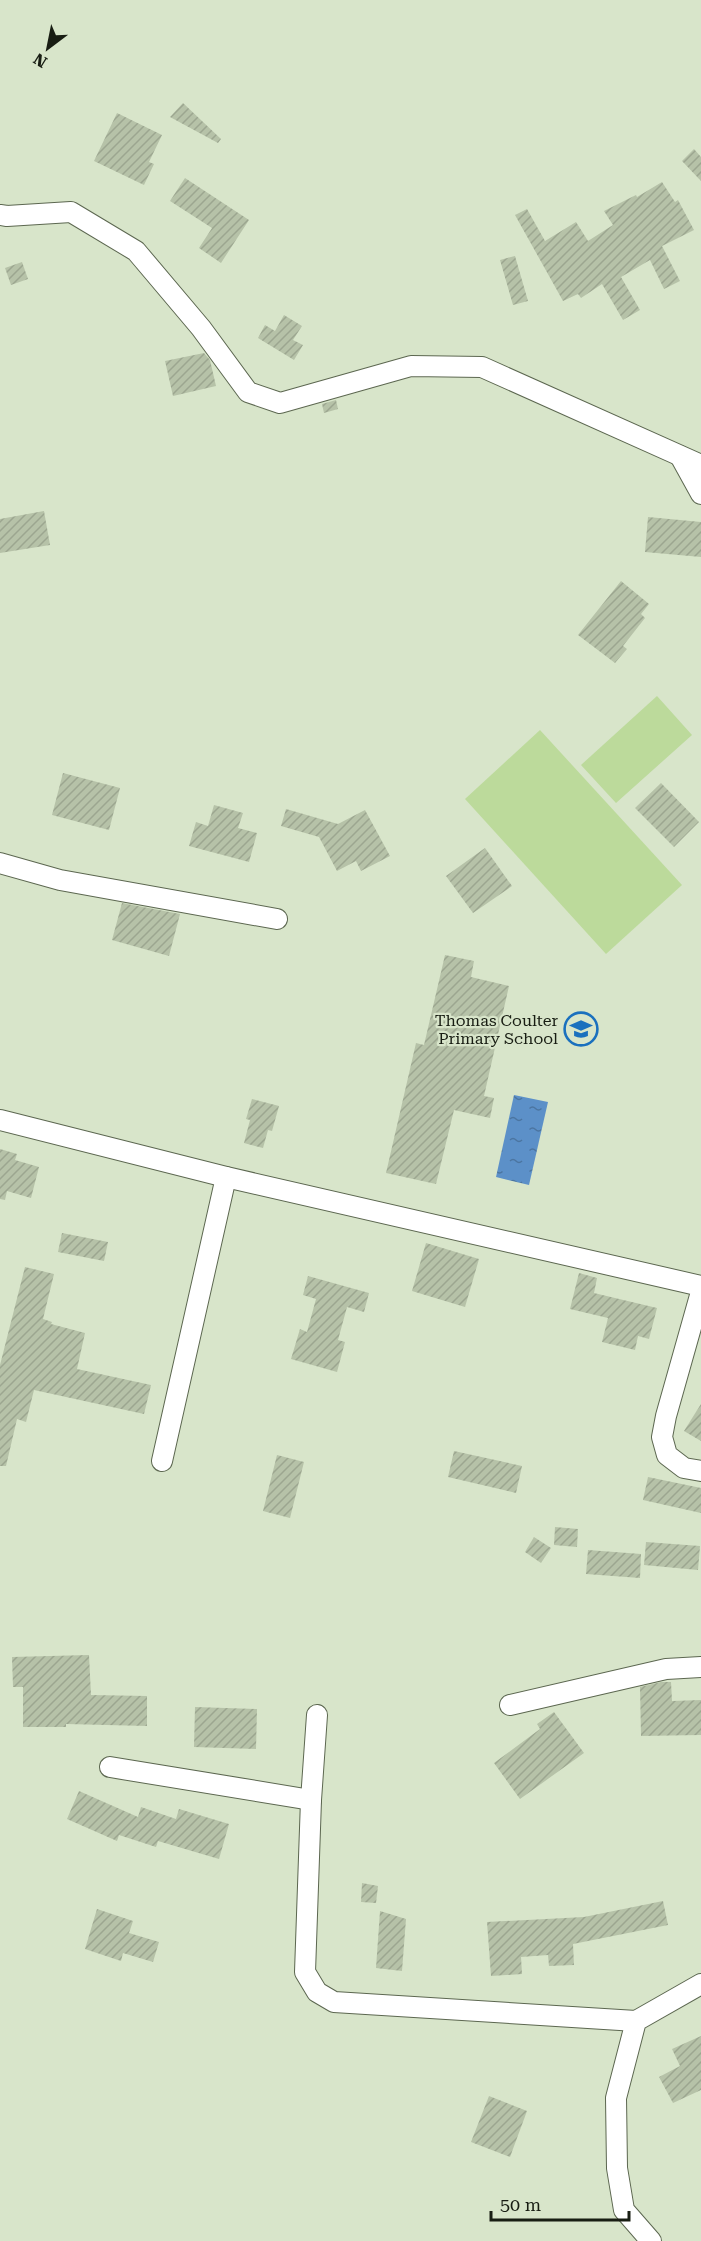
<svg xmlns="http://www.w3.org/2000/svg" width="701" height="2241" font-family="'Roboto Serif',serif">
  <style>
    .pitch { fill: #bcda9b }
    .water { fill: url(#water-ripples) }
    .building { fill: url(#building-hatch) }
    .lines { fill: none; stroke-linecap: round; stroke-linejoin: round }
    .minor-casing { stroke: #5c6750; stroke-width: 22 }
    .minor { stroke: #fff; stroke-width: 20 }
    .labels { text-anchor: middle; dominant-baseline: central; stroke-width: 4.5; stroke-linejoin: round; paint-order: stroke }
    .poi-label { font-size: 16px; fill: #181d13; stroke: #d8e5ca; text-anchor: end }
  </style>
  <defs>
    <pattern id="water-ripples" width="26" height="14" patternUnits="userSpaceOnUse" patternTransform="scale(1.5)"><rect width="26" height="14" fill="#5c90c8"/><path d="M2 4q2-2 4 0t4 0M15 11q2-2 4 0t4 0" fill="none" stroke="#4b75a1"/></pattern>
    <pattern id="building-hatch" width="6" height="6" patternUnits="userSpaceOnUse" patternTransform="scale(1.5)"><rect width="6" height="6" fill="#b6c2a8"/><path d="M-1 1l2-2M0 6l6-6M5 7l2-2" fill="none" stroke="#9ca690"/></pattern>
  </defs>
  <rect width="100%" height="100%" fill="#d8e5ca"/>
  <g class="pitch">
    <path d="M 657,696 L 692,735 L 616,803 L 581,765 Z"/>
    <path d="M 540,730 L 682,885 L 606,954 L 465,799 Z"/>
  </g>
  <path class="water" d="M 514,1095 L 548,1102 L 529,1185 L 496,1177 Z"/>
  <g class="building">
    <path d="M 183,103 L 221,139 L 218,143 L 170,117 Z"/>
    <path d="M 117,113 L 162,135 L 149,162 L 154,164 L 144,185 L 94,161 Z"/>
    <path d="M 694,149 L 701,157 L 701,181 L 682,161 Z"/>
    <path d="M 185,178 L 249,220 L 221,263 L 199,248 L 212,228 L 170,201 Z"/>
    <path d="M 662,182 L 675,202 L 678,200 L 694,230 L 662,246 L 680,281 L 664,289 L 650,260 L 621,277 L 640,310 L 623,320 L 602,284 L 581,298 L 578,294 L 563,301 L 515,215 L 527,209 L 545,241 L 576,222 L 588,241 L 613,225 L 604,211 L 636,195 L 637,197 Z"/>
    <path d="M 515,256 L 528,301 L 513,305 L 500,260 Z"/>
    <path d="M 22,262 L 28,279 L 11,285 L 5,268 Z"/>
    <path d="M 284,315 L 302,326 L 293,340 L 303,345 L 294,360 L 258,338 L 265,325 L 275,331 Z"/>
    <path d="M 204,353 L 210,360 L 216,386 L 173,396 L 165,361 Z"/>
    <path d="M 336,400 L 338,409 L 324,413 L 322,404 Z"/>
    <path d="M 44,511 L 50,545 L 0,553 L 0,519 Z"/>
    <path d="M 648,517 L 701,522 L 701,557 L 645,552 Z"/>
    <path d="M 621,581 L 649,604 L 641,614 L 645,618 L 623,646 L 627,649 L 615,663 L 578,635 Z"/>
    <path d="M 63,773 L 120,788 L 109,830 L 52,815 Z"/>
    <path d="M 661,783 L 699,822 L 674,847 L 635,808 Z"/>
    <path d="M 214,805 L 243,813 L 238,828 L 257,833 L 249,862 L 189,846 L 196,822 L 208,826 Z"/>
    <path d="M 286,809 L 338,824 L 365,810 L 390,856 L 361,871 L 356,861 L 337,871 L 319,837 L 281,826 Z"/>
    <path d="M 485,848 L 512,886 L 473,913 L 446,876 Z"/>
    <path d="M 122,903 L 180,914 L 169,956 L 112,940 Z"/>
    <path d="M 445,955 L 474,961 L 471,977 L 509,986 L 484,1096 L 494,1098 L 490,1118 L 454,1110 L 436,1184 L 386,1173 L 416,1043 L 424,1045 Z"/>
    <path d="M 252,1099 L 279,1106 L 272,1131 L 268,1130 L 263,1148 L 244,1143 L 250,1120 L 246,1119 Z"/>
    <path d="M 0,1149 L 17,1154 L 15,1160 L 39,1167 L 31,1198 L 7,1191 L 5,1200 L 0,1199 Z"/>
    <path d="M 62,1233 L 108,1242 L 104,1261 L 58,1252 Z"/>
    <path d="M 426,1243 L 479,1259 L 465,1307 L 412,1291 Z"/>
    <path d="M 25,1267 L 54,1274 L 43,1319 L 52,1322 L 51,1324 L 85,1333 L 77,1369 L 151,1385 L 144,1414 L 34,1390 L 26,1422 L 17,1419 L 6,1466 L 0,1466 L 0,1365 Z"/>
    <path d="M 579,1273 L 597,1278 L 594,1293 L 657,1308 L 649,1339 L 638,1336 L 635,1350 L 602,1342 L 608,1318 L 570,1309 Z"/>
    <path d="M 308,1276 L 369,1293 L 364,1312 L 347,1307 L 338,1340 L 345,1342 L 337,1372 L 291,1359 L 300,1329 L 307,1332 L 316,1299 L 303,1295 Z"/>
    <path d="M 701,1404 L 701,1441 L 684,1431 Z"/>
    <path d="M 454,1451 L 522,1466 L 516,1493 L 448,1477 Z"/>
    <path d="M 277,1455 L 304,1462 L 290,1518 L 263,1511 Z"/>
    <path d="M 648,1477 L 701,1488 L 701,1513 L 643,1500 Z"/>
    <path d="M 555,1527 L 578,1529 L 577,1547 L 554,1545 Z"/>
    <path d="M 534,1537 L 551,1548 L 541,1563 L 525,1552 Z"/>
    <path d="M 646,1542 L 700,1546 L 698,1570 L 644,1565 Z"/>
    <path d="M 588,1550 L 641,1554 L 640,1578 L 586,1574 Z"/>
    <path d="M 89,1655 L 91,1695 L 147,1696 L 147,1726 L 66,1724 L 66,1727 L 23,1727 L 23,1687 L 13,1687 L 12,1657 Z"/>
    <path d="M 661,1682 L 671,1682 L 672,1701 L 701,1700 L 701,1735 L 641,1736 L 640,1687 Z"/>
    <path d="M 195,1707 L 257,1709 L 256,1749 L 194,1747 Z"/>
    <path d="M 554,1712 L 584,1753 L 520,1799 L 494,1763 L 540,1729 L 537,1724 Z"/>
    <path d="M 79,1791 L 138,1817 L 141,1807 L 176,1819 L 179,1809 L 229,1824 L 219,1859 L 158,1841 L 156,1847 L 119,1835 L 117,1841 L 67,1819 Z"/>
    <path d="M 362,1883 L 378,1886 L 376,1903 L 361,1902 Z"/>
    <path d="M 663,1901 L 668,1925 L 573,1944 L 574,1965 L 549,1966 L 548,1955 L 521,1957 L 522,1974 L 491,1976 L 487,1922 L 584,1917 Z"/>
    <path d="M 97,1909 L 133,1921 L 129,1933 L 159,1942 L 153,1962 L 123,1953 L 121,1961 L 85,1949 Z"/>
    <path d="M 380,1911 L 406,1919 L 402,1971 L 376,1968 Z"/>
    <path d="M 701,2036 L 701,2090 L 673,2103 L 659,2077 L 680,2066 L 672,2049 Z"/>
    <path d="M 489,2096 L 527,2111 L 510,2157 L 471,2142 Z"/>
  </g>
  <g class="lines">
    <defs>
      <g id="minor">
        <path d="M 0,215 L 7,216 L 71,212 L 136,251 L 201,328 L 248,392 L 280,403 L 411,366 L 482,367 L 701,465"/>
        <path d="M 680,456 L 701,494"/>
        <path d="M 0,863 L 60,880 L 277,919"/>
        <path d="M 0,1120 L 226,1177 L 701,1286"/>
        <path d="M 701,1292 L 666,1416 L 662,1437 L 667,1455 L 684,1468 L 701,1471"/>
        <path d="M 162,1461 L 226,1177"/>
        <path d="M 510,1705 L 666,1669 L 701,1667"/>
        <path d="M 317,1715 L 311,1800 L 305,1972 L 317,1992 L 334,2002 L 636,2021"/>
        <path d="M 110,1767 L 311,1800"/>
        <path d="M 651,2241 L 624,2210 L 617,2168 L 616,2098 L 636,2021 L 701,1984"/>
      </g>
    </defs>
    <use href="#minor" class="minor-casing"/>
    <use href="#minor" class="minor"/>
  </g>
  <defs>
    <symbol id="school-ring" viewBox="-11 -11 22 22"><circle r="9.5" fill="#d8e5ca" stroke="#1a70be" stroke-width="1.5"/><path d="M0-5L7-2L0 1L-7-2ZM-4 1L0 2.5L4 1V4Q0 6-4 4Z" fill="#1a70be"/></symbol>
  </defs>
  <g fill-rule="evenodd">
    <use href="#school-ring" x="562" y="1010" width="38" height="38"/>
  </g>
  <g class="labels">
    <g class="poi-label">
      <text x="558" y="1020">Thomas Coulter<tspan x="558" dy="18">Primary School</tspan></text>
    </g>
  </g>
  <g transform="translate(48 48) rotate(212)" stroke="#d8e5ca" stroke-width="4.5" paint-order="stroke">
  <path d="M0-4.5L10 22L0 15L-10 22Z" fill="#181d13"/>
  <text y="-9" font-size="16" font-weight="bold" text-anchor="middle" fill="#181d13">N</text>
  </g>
  <path d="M491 2211v9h138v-9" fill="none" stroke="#181d13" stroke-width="3"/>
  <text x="500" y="2211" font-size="18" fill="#181d13" stroke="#d8e5ca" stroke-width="4.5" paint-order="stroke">50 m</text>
</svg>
